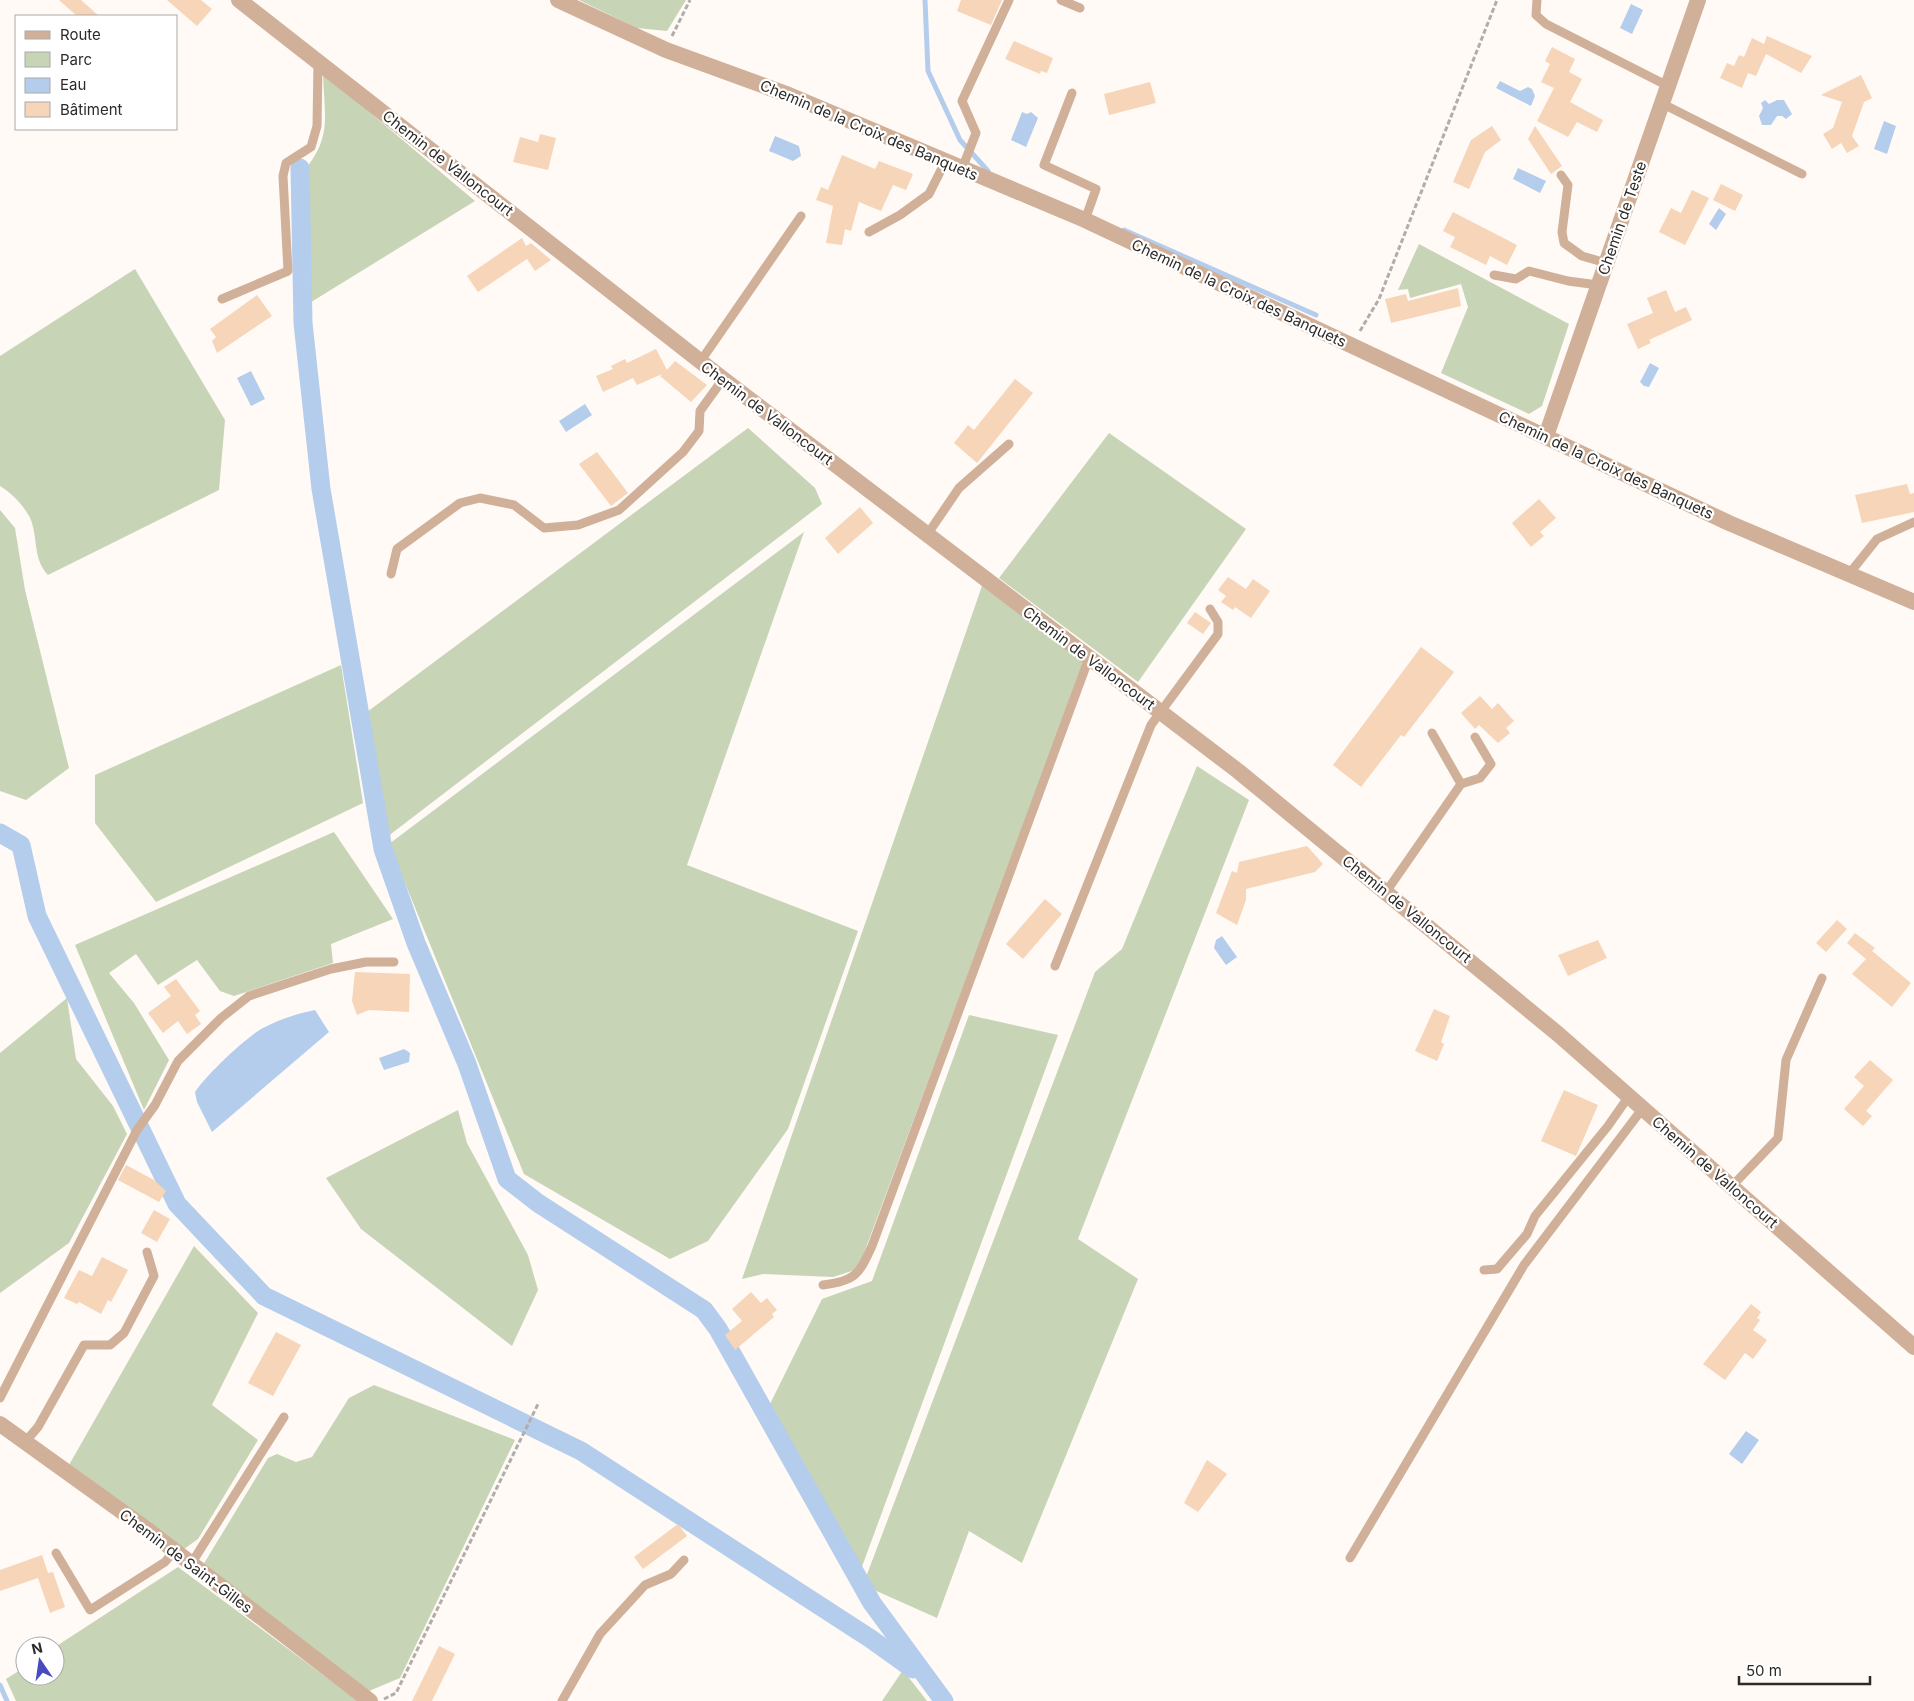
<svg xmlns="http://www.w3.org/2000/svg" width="1914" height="1701" font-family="Inter,sans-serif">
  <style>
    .green { fill: #c7d4b6 }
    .water { fill: #b4cded }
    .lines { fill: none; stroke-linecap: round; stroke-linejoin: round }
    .stream { stroke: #b4cded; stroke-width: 5 }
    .canal { stroke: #b4cded; stroke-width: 19 }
    .building { fill: #f6d5b9 }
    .path { stroke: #b1adaa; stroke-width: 3; stroke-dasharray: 5 2.5; stroke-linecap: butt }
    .service { stroke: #d1b099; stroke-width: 9 }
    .minor { stroke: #d1b099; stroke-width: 16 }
    .labels { text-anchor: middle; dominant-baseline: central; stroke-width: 4.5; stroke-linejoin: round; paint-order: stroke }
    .street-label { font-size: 15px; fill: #2d2b29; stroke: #fff }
  </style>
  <rect width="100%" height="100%" fill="#fffaf6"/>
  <g class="green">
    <path d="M 579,0 L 686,0 L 667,31 L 637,28 Z"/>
    <path d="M 323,73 L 475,201 L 308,304 L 303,172 C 333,137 324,116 323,73 Z"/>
    <path d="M 1419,244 L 1569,324 L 1542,406 L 1529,414 L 1441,373 L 1468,307 L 1461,284 L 1410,298 L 1408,289 L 1398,290 Z"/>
    <path d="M 135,269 L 225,420 L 219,490 L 48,575 C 33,559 38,540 31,520 C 26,508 11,492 0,486 L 0,356 Z"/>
    <path d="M 748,428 L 815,488 L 822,504 L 387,837 L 363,715 Z"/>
    <path d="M 1109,433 L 1246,529 L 1138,682 L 999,578 Z"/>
    <path d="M 0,510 L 15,528 L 25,590 L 69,768 L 26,800 L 0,791 Z"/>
    <path d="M 804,532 L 687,865 L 858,931 L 788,1129 L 708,1241 L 670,1259 L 524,1174 L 389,844 Z"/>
    <path d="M 983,583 L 1084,663 L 858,1269 L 833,1277 L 763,1274 L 742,1279 Z"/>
    <path d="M 341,665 L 363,803 L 156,902 L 95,823 L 95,775 Z"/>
    <path d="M 1197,766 L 1249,800 L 1078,1239 L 1138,1279 L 1022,1563 L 969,1531 L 937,1618 L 863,1585 L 1095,972 L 1122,949 Z"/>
    <path d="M 334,832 L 393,919 L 331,944 L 333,963 L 234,996 L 220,991 L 197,960 L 158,985 L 136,954 L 109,973 L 134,1003 L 169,1060 L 144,1110 L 75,945 Z"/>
    <path d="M 67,998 L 76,1059 L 113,1106 L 127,1134 L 69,1243 L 0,1293 L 0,1053 Z"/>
    <path d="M 969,1015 L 1058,1035 L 860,1572 L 768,1408 L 822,1299 L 872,1281 Z"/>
    <path d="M 458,1110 L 467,1143 L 528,1255 L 538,1290 L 512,1346 L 361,1229 L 326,1178 Z"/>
    <path d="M 194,1246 L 258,1313 L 212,1405 L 258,1440 L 198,1539 L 184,1549 L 69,1465 Z"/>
    <path d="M 374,1385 L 515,1440 L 400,1678 L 369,1691 L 203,1565 L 268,1458 L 277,1454 L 296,1462 L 312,1457 L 349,1398 Z"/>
    <path d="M 178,1567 L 358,1701 L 16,1701 L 6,1679 L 25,1667 L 25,1676 L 55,1676 L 55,1647 Z"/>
    <path d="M 903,1670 L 927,1701 L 882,1701 Z"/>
  </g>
  <g class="water">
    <path d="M 1631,4 L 1643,10 L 1632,34 L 1620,28 Z"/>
    <path d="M 1500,81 L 1520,91 L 1528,87 L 1532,89 L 1535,96 L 1531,106 L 1496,88 Z"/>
    <path d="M 1765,100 L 1769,104 L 1777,100 L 1784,100 L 1792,114 L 1786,119 L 1782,116 L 1777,116 L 1771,125 L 1762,125 L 1759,116 L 1763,108 L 1761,103 Z"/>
    <path d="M 1022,112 L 1027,114 L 1031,112 L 1038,118 L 1026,147 L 1011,140 Z"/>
    <path d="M 1884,121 L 1896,126 L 1887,154 L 1874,149 Z"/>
    <path d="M 775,136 L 799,146 L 801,156 L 793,161 L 769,151 Z"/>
    <path d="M 1518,168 L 1546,181 L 1540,193 L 1513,179 Z"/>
    <path d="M 1719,208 L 1726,214 L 1716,230 L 1709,224 Z"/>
    <path d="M 1650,363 L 1659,368 L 1649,387 L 1644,386 L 1640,382 Z"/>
    <path d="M 251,371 L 265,399 L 251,406 L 237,378 Z"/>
    <path d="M 585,404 L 592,415 L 566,432 L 559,421 Z"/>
    <path d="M 1222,936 L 1237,957 L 1226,965 L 1214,948 L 1216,940 Z"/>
    <path d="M 315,1010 L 329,1032 L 212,1132 L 197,1102 L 195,1092 C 205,1076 246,1037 263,1028 C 280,1019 296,1014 315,1010 Z"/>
    <path d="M 404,1049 L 410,1053 L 409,1062 L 384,1070 L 379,1058 Z"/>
    <path d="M 1746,1431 L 1759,1440 L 1742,1464 L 1729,1454 Z"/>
  </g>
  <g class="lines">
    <g class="stream">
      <path d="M 925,0 L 928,71 L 960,140 L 988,171"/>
      <path d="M 1124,230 L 1316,315"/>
      <path d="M 0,1685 L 7,1701"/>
    </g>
    <g class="canal">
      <path d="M 300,168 L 303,323 L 321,489 L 383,849 L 416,943 L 467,1064 L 507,1179 L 538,1203 L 704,1310 L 718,1329 L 872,1603 L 944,1701"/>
      <path d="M 0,833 L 21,845 L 37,916 L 177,1204 L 264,1296 L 581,1451 L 871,1639 L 913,1669"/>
    </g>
  </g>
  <g class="building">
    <path d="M 59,0 L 81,0 L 99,16 L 77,16 Z"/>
    <path d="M 167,0 L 201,0 L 212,9 L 197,26 Z"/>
    <path d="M 961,0 L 1002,0 L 991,25 L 957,11 Z"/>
    <path d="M 1767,36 L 1812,56 L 1801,73 L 1766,54 L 1756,76 L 1748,73 L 1742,88 L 1720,78 L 1727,63 L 1734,66 L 1739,55 L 1744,57 L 1752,38 L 1764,44 Z"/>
    <path d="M 1014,41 L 1053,58 L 1047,73 L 1041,71 L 1040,74 L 1005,59 Z"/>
    <path d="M 1552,47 L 1575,59 L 1569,72 L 1582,79 L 1570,102 L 1603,120 L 1597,132 L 1577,122 L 1568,137 L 1537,121 L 1554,88 L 1541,82 L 1550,64 L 1545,61 Z"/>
    <path d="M 1861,75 L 1872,98 L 1864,102 L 1852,136 L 1859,146 L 1847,153 L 1841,143 L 1832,149 L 1823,134 L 1833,128 L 1842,102 L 1821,95 Z"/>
    <path d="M 1150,82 L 1156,103 L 1109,115 L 1104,94 Z"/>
    <path d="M 1492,126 L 1501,140 L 1485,152 L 1469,189 L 1453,182 L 1471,140 Z"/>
    <path d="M 1535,126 L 1562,166 L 1551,174 L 1528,139 Z"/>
    <path d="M 540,134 L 556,138 L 548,170 L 513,162 L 520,137 L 538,142 Z"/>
    <path d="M 842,155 L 875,169 L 879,161 L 913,174 L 906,190 L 893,185 L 881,211 L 859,202 L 851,231 L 845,229 L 842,245 L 826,243 L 833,206 L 816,200 L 821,187 L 828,190 Z"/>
    <path d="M 1721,184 L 1743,195 L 1735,211 L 1713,200 Z"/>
    <path d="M 1692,190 L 1709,198 L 1685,245 L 1659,232 L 1671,208 L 1681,213 Z"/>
    <path d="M 1453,212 L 1517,245 L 1507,265 L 1490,256 L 1486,265 L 1450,247 L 1455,237 L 1443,231 Z"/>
    <path d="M 522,238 L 526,246 L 531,243 L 551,260 L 535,271 L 527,259 L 478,292 L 467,276 Z"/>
    <path d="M 1458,288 L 1461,306 L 1391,323 L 1385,299 L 1406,294 L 1408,301 Z"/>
    <path d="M 1666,290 L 1675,312 L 1686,307 L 1692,320 L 1649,340 L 1651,343 L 1638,349 L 1627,324 L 1653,313 L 1647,298 Z"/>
    <path d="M 257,295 L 272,316 L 217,353 L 212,341 L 216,337 L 210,329 Z"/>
    <path d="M 656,349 L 667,370 L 675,361 L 707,385 L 691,402 L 660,376 L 662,374 L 637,385 L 633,378 L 603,392 L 596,376 L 613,369 L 611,366 L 625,359 L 627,363 Z"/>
    <path d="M 1015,379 L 1033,393 L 977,463 L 954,443 L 968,425 L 974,430 Z"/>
    <path d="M 597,452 L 628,493 L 611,506 L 579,464 Z"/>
    <path d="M 1907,484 L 1910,494 L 1914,493 L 1914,512 L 1862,523 L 1855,495 Z"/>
    <path d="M 1539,499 L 1556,518 L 1540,532 L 1544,536 L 1531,547 L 1512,523 Z"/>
    <path d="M 860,507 L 873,523 L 838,554 L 825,538 Z"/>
    <path d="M 1228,577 L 1246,589 L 1253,579 L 1270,591 L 1251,618 L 1235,607 L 1233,610 L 1221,602 L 1226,596 L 1218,590 Z"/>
    <path d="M 1195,612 L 1211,623 L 1203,634 L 1187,623 Z"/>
    <path d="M 1421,647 L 1454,672 L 1404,737 L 1401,735 L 1361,787 L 1333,765 Z"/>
    <path d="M 1480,696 L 1492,709 L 1498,703 L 1514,721 L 1506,728 L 1510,733 L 1498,743 L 1479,725 L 1475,729 L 1461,713 Z"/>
    <path d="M 1307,846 L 1323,864 L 1315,872 L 1246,889 L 1246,900 L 1237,925 L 1216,913 L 1232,871 L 1237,873 L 1239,862 Z"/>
    <path d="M 1045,899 L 1062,914 L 1023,959 L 1006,944 Z"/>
    <path d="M 1837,920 L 1847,929 L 1826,952 L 1816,943 Z"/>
    <path d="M 1855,933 L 1875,948 L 1872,951 L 1911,983 L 1892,1007 L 1852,974 L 1866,959 L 1847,943 Z"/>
    <path d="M 1598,940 L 1607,958 L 1568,976 L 1558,955 Z"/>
    <path d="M 355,972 L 410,974 L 409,1012 L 369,1010 L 357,1015 L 352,1001 Z"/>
    <path d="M 176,979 L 200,1011 L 195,1015 L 201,1024 L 187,1034 L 178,1021 L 163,1033 L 148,1013 L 171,996 L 164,987 Z"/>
    <path d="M 1434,1009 L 1450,1016 L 1441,1042 L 1444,1044 L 1437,1061 L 1415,1051 Z"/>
    <path d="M 1870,1060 L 1893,1080 L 1866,1111 L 1872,1116 L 1863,1126 L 1844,1109 L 1864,1086 L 1854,1077 Z"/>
    <path d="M 1564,1090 L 1598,1105 L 1576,1156 L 1541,1141 Z"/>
    <path d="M 126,1165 L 154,1180 L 166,1191 L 159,1202 L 118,1180 Z"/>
    <path d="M 154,1210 L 170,1219 L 157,1242 L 141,1233 Z"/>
    <path d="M 102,1257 L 128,1270 L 111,1302 L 108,1300 L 101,1314 L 79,1302 L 77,1304 L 64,1298 L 79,1270 L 92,1276 Z"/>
    <path d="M 751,1292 L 761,1303 L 767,1298 L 777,1310 L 772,1314 L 774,1317 L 735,1350 L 725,1335 L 742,1321 L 732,1309 Z"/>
    <path d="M 1751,1304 L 1761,1312 L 1757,1318 L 1760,1320 L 1753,1330 L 1767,1340 L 1753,1359 L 1745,1353 L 1725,1380 L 1703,1364 Z"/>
    <path d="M 276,1332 L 301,1345 L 273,1396 L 248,1383 Z"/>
    <path d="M 1207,1460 L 1227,1474 L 1198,1512 L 1184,1503 Z"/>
    <path d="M 678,1524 L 687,1536 L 643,1569 L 634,1557 Z"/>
    <path d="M 42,1555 L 48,1573 L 53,1572 L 65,1607 L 50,1613 L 38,1578 L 0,1591 L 0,1570 Z"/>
    <path d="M 439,1646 L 455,1654 L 432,1701 L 412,1701 Z"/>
  </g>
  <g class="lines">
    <g class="path">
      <path d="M 672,36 L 690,0"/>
      <path d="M 1360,331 L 1379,299 L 1497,0"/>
      <path d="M 384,1699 L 396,1693 L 539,1402"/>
    </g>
    <g class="service">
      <path d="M 1061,0 L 1080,8"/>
      <path d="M 1537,0 L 1536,15 L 1546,24 L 1668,86"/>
      <path d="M 1072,93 L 1044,165 L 1096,189 L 1085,220"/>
      <path d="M 1661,103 L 1802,174"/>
      <path d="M 962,169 L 976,133 L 962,101 L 1009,0"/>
      <path d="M 1561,175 L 1568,185 L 1562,232 L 1564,243 L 1582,256 L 1606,263"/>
      <path d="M 869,232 L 900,215 L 929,194 L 945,162"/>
      <path d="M 1494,275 L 1516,279 L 1529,271 L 1568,281 L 1598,285"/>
      <path d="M 222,299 L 288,271 L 283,176 L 286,163 L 311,147 L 317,126 L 318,62"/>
      <path d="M 700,362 L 801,216"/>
      <path d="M 927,535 L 959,488 L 1009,444"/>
      <path d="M 391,574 L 397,549 L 460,503 L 480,498 L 514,505 L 544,528 L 578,525 L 619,510 L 683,452 L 699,431 L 700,411 L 723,379"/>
      <path d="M 1849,574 L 1877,539 L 1914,522"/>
      <path d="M 1461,784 L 1480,778 L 1491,764 L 1475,737"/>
      <path d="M 1386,892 L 1461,784 L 1432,733"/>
      <path d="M 1055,966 L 1151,725 L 1218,634 L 1218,622 L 1210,609"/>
      <path d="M 1732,1186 L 1778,1138 L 1786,1060 L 1822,978"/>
      <path d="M 1484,1270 L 1497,1269 L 1527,1234 L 1535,1216 L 1608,1126 L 1629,1096"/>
      <path d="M 823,1285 C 856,1281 859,1274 872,1246 L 1089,658"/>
      <path d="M 0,1398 L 137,1130 L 155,1105 L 178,1061 L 221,1018 L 249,996 L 331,969 L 366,962 L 394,962"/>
      <path d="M 25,1442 L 38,1427 L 84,1345 L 110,1345 L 124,1333 L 154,1276 L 147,1252"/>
      <path d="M 56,1553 L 90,1610 L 165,1562 L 174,1551"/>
      <path d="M 1350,1558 L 1524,1265 L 1643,1108"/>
      <path d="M 191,1564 L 284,1417"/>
      <path d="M 562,1701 L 600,1634 L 645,1585 L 671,1574 L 684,1560"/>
    </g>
    <g class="minor">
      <path d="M 239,0 L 723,379 L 1238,771 L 1558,1034 L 1914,1347"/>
      <path d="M 558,0 L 666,50 L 789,95 L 1085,220 L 1729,523 L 1914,602"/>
      <path d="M 1546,436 L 1698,0"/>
      <path d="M 0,1424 L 149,1531 L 370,1701"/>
    </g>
  </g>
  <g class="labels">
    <g class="street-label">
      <text transform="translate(869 130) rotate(23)">Chemin de la Croix des Banquets</text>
      <text transform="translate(448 163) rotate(38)">Chemin de Valloncourt</text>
      <text transform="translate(1622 218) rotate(-71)">Chemin de Teste</text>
      <text transform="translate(1239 293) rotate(25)">Chemin de la Croix des Banquets</text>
      <text transform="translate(767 413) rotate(37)">Chemin de Valloncourt</text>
      <text transform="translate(1606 465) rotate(25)">Chemin de la Croix des Banquets</text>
      <text transform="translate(1089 658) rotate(37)">Chemin de Valloncourt</text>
      <text transform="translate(1407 909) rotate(39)">Chemin de Valloncourt</text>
      <text transform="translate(1715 1172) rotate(41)">Chemin de Valloncourt</text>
      <text transform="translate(186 1561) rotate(37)">Chemin de Saint-Gilles</text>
    </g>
  </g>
  <rect x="15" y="15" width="162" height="115" fill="#ffffff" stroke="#abaaa9"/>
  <rect x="25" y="31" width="25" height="8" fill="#d1b099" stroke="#abaaa9"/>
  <text x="60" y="40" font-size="15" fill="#2d2b29">Route</text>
  <rect x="25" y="52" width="25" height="15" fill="#c7d4b6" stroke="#abaaa9"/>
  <text x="60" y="65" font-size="15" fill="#2d2b29">Parc</text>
  <rect x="25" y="78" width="25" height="15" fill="#b4cded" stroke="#abaaa9"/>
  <text x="60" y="90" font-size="15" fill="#2d2b29">Eau</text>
  <rect x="25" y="102" width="25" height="15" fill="#f6d5b9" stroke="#abaaa9"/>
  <text x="60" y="115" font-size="15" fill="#2d2b29">Bâtiment</text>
  <g transform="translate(40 1661) rotate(347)"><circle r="24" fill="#ffffff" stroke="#abaaa9"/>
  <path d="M0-4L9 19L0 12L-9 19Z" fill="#474bc0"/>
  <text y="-8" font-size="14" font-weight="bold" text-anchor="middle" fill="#2d2b29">N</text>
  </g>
  <path d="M1739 1676v8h131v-8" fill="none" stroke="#2d2b29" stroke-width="2.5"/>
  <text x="1746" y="1676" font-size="15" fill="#2d2b29" stroke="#ffffff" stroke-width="4" paint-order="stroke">50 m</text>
</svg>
